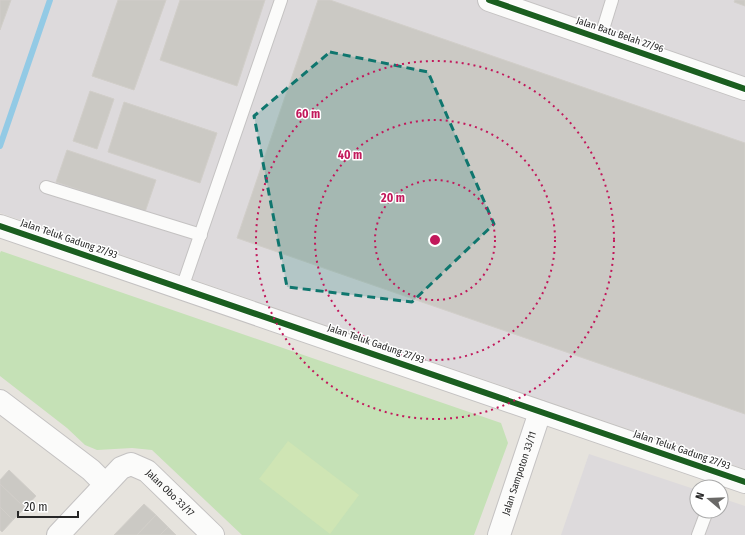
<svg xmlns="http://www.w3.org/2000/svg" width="745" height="535" font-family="'Fira Sans Condensed',sans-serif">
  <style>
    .industrial { fill: #dddadc }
    .green { fill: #c5e1b6 }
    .pitch { fill: #cfe5b4 }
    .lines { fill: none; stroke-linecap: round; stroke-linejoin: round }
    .stream { stroke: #93cae5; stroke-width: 6 }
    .building { fill: #cbc9c4; stroke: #d1cec9 }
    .service-casing { stroke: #c4c2c2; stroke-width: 14 }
    .minor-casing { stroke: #c4c2c2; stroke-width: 24 }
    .service { stroke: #fbfbfa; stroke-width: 12 }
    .minor { stroke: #fbfbfa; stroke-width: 22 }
    .cycleway-casing { stroke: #fff; stroke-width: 8 }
    .cycleway { stroke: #1b5e20; stroke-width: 6 }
    .marked { fill: #0f766e; fill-opacity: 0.2; stroke: #0f766e; stroke-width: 3; stroke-dasharray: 8 5; stroke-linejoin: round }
    .ring { fill: none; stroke: #c2185b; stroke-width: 2; stroke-dasharray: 2 4 }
    .labels { text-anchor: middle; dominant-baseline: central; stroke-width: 3; stroke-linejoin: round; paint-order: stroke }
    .street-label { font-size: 10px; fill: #272727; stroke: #fff }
    .centre { fill: #c2185b; stroke: #fff; stroke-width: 2 }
    .ring-label { font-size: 12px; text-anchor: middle; font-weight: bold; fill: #c2185b; stroke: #fff; stroke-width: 3; stroke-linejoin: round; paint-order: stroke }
  </style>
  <rect width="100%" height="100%" fill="#e6e3dd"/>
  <g class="industrial">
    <path d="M 0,0 L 745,0 L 745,469 L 0,213 Z"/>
    <path d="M 589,454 L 697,490 L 697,511 L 721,511 L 721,498 L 745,506 L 745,535 L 561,535 Z"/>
  </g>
  <path class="green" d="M 1,251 L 501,423 L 508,443 L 474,535 L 242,535 L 152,450 L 132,448 L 97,450 L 85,445 L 67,428 L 0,376 L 0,253 Z"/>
  <path class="pitch" d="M 288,441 L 359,495 L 330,534 L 259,479 Z"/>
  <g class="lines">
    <path class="stream" d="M 0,146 L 50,0"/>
  </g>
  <g class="building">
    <path d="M 0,0 L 11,0 L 0,30 Z"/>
    <path d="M 118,0 L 166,0 L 134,90 L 92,76 Z"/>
    <path d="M 180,0 L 265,0 L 237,86 L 160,60 Z"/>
    <path d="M 318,0 L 330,0 L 745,143 L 745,414 L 237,238 Z"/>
    <path d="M 735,0 L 745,0 L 745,6 L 734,2 Z"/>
    <path d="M 90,91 L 114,99 L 97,149 L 73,141 Z"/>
    <path d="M 124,102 L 217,133 L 200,183 L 108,152 Z"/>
    <path d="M 67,150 L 156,180 L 145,212 L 56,182 Z"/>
    <path d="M 9,470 L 36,496 L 25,508 L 0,484 L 0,480 Z"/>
    <path d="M 0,484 L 25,508 L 13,520 L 0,507 Z"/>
    <path d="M 144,504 L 156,515 L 137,535 L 114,535 Z"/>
    <path d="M 0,507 L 13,520 L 2,532 L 0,530 Z"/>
    <path d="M 156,515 L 168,527 L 160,535 L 137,535 Z"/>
    <path d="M 168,527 L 176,535 L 160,535 Z"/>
  </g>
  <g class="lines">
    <defs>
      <g id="service">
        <path d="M 600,39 L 612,0"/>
        <path d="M 46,187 L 201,235"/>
        <path d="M 182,288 L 281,0"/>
        <path d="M 698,535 L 707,511"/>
      </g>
      <g id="minor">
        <path d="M 489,0 L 745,89"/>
        <path d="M 0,226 L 745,482"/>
        <path d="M 0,401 L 91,470 L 105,484"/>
        <path id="s1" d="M 58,535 L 121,468 L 131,464 L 147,471 L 213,535"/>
        <path id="s2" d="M 499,535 L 540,412"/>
      </g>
    </defs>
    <use href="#service" class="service-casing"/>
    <use href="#minor" class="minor-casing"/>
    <use href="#service" class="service"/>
    <use href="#minor" class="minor"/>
    <defs>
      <g id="cycleway">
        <path d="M 489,0 L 745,89"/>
        <path d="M 0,226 L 745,482"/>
      </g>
    </defs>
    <use href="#cycleway" class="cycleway-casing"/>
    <use href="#cycleway" class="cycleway"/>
  </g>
  <path class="marked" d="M 330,52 L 428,72 L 494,224 L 412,302 L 287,287 L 254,116 Z"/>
  <g class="ring">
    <circle cx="435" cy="240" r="60"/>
    <circle cx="435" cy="240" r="120"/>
    <circle cx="435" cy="240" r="179"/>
  </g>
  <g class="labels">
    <g class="street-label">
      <text transform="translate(620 35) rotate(19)">Jalan Batu Belah 27/96</text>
      <text transform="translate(69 239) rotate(19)">Jalan Teluk Gadung 27/93</text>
      <text transform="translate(376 344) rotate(19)">Jalan Teluk Gadung 27/93</text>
      <text transform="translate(682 450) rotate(19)">Jalan Teluk Gadung 27/93</text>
      <text stroke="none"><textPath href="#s2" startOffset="65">Jalan Sampoton 33/11</textPath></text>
      <text stroke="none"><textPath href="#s1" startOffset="152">Jalan Obo 33/17</textPath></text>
    </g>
  </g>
  <circle cx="435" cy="240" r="6" class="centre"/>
  <g class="ring-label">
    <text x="308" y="118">60 m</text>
    <text x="350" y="159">40 m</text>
    <text x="393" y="202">20 m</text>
  </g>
  <g transform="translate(709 499) rotate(289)"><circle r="19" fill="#ffffff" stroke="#a9a9a9"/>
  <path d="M0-3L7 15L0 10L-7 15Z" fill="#6a6967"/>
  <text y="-6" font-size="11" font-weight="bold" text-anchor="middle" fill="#272727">N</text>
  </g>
  <path d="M18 511v6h60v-6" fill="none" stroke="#272727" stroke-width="2"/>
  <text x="24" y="511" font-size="12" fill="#272727" stroke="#ffffff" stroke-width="3" paint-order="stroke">20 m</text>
</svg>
